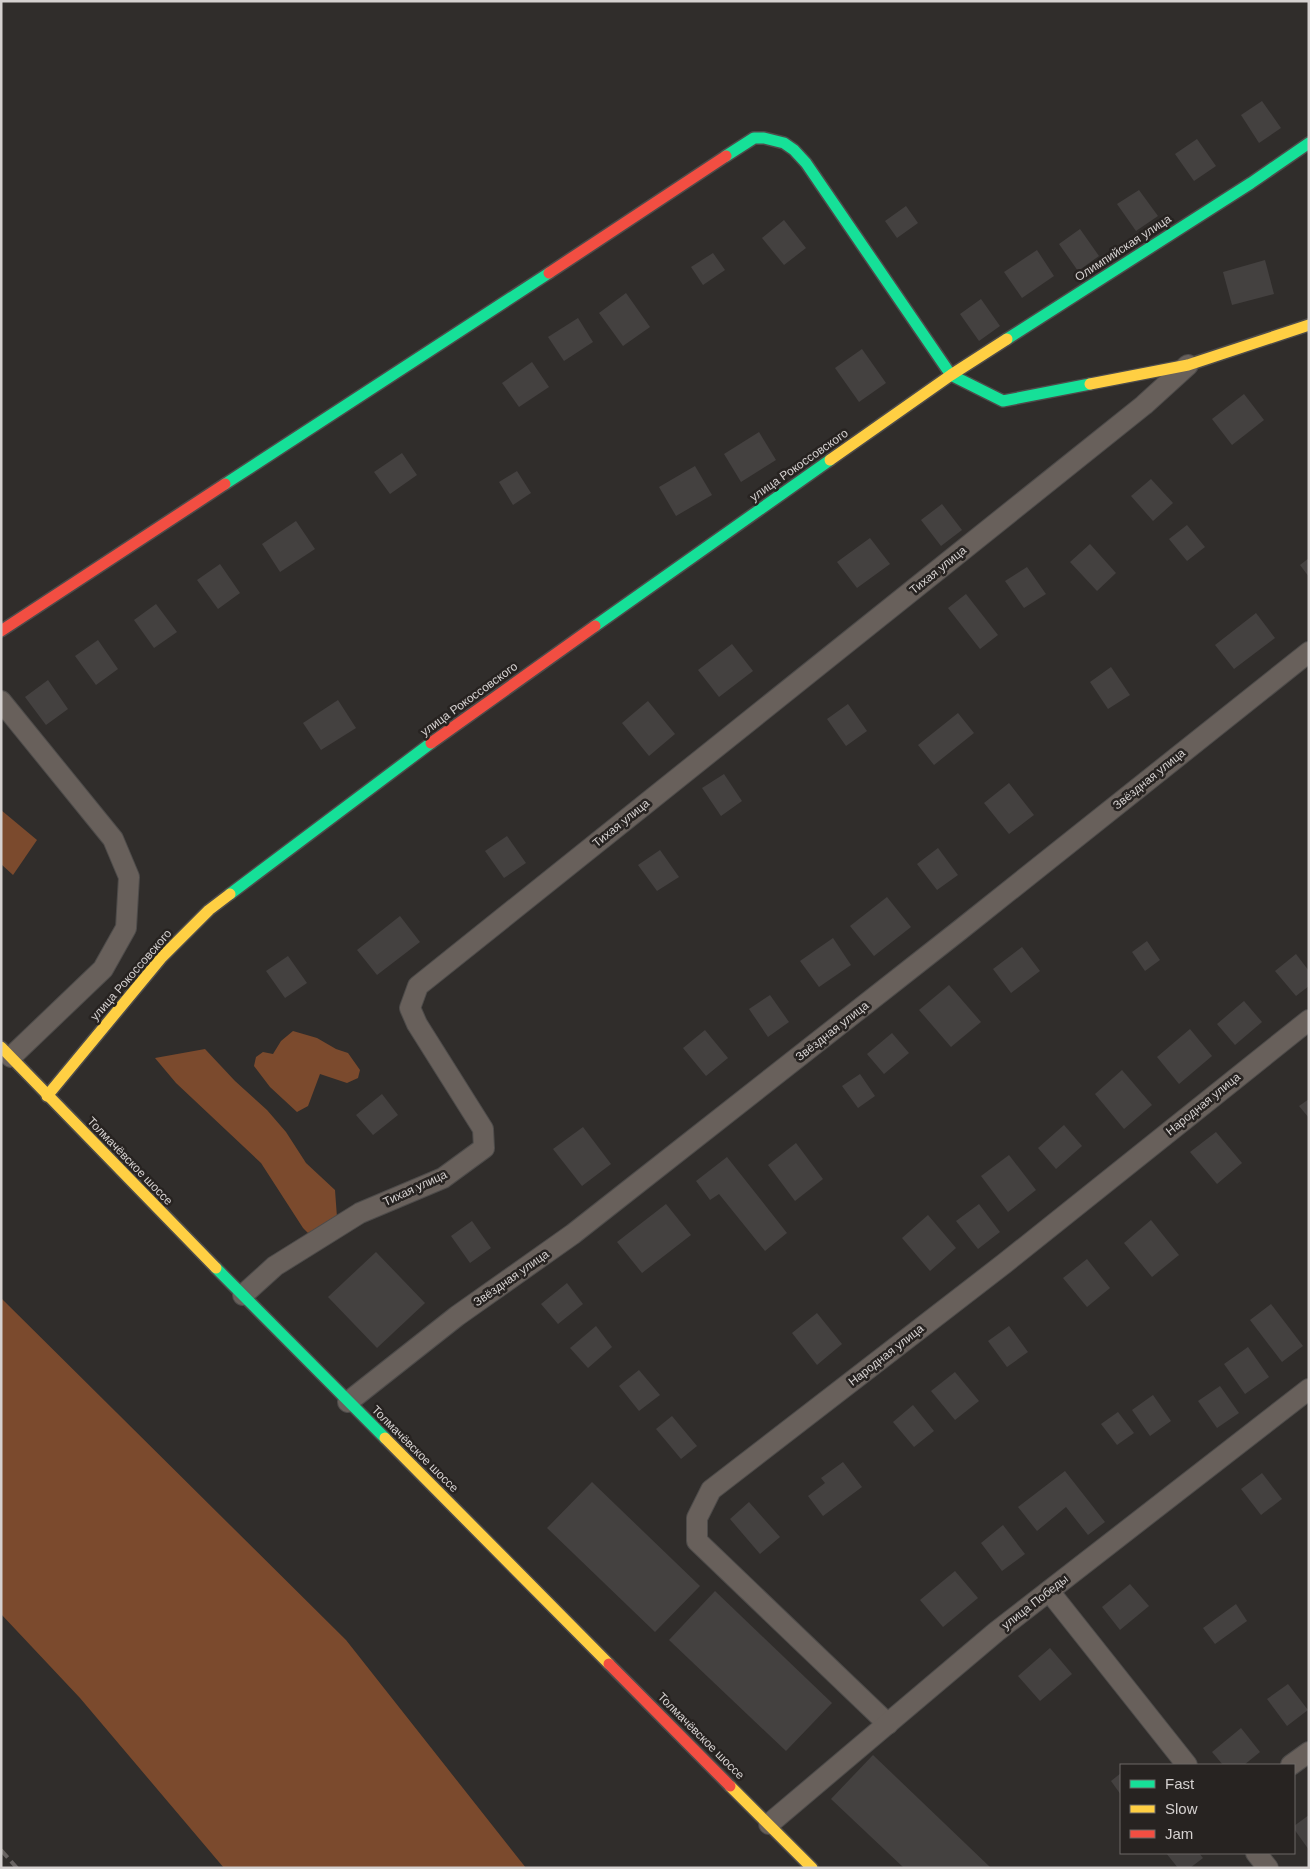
<svg xmlns="http://www.w3.org/2000/svg" width="1310" height="1869" font-family="Arial,sans-serif">
  <style>
    .forest { fill: #7b4a2d }
    .building { fill: #444140 }
    .lines { fill: none; stroke-linecap: round; stroke-linejoin: round }
    .street-casing { stroke: #4d4b4a; stroke-width: 22 }
    .fast-casing { stroke: #4d4b4a; stroke-width: 14 }
    .slow-casing { stroke: #4d4b4a; stroke-width: 14 }
    .jam-casing { stroke: #4d4b4a; stroke-width: 14 }
    .street { stroke: #68605b; stroke-width: 20 }
    .fast { stroke: #16e098; stroke-width: 11 }
    .slow { stroke: #ffcf43; stroke-width: 11 }
    .jam { stroke: #f24e42; stroke-width: 11 }
    .rail { stroke: #686361; stroke-width: 4; stroke-dasharray: 10 5; stroke-linecap: butt }
    .labels { text-anchor: middle; dominant-baseline: central; stroke-width: 5; stroke-linejoin: round; paint-order: stroke }
    .street-label { font-size: 12px; fill: #d5d1d0; stroke: #272321 }
  </style>
  <rect width="100%" height="100%" fill="#302d2b"/>
  <g class="forest">
    <path d="M 1,810 L 37,840 L 13,875 L 1,864 Z"/>
    <path d="M 293,1031 L 317,1038 L 336,1049 L 348,1053 L 360,1070 L 358,1078 L 347,1083 L 320,1074 L 308,1106 L 297,1112 L 270,1087 L 254,1066 L 256,1057 L 263,1052 L 273,1054 L 281,1041 Z"/>
    <path d="M 205,1049 L 235,1081 L 267,1110 L 286,1132 L 306,1163 L 335,1190 L 338,1231 L 314,1239 L 303,1228 L 261,1163 L 176,1083 L 155,1058 Z"/>
    <path d="M 1,1298 L 346,1640 L 526,1868 L 224,1868 L 80,1698 L 1,1614 Z"/>
  </g>
  <g class="building">
    <path d="M 1262,101 L 1281,128 L 1259,143 L 1241,115 Z"/>
    <path d="M 1197,139 L 1216,166 L 1194,181 L 1175,154 Z"/>
    <path d="M 1139,190 L 1158,216 L 1136,231 L 1117,204 Z"/>
    <path d="M 906,206 L 918,223 L 897,238 L 885,221 Z"/>
    <path d="M 784,220 L 806,248 L 784,265 L 762,238 Z"/>
    <path d="M 1080,229 L 1099,256 L 1078,271 L 1059,244 Z"/>
    <path d="M 1037,250 L 1054,276 L 1022,298 L 1004,272 Z"/>
    <path d="M 713,253 L 725,270 L 703,285 L 691,267 Z"/>
    <path d="M 1265,260 L 1274,294 L 1232,305 L 1223,272 Z"/>
    <path d="M 626,293 L 650,327 L 623,346 L 599,313 Z"/>
    <path d="M 981,299 L 1000,326 L 979,341 L 960,314 Z"/>
    <path d="M 578,318 L 593,342 L 564,361 L 548,337 Z"/>
    <path d="M 862,349 L 886,383 L 859,402 L 835,368 Z"/>
    <path d="M 532,362 L 549,387 L 519,407 L 502,383 Z"/>
    <path d="M 1244,394 L 1264,420 L 1232,445 L 1212,419 Z"/>
    <path d="M 759,432 L 776,460 L 741,482 L 724,454 Z"/>
    <path d="M 402,453 L 417,475 L 390,494 L 374,472 Z"/>
    <path d="M 695,466 L 712,495 L 676,516 L 659,487 Z"/>
    <path d="M 517,471 L 531,493 L 513,505 L 499,482 Z"/>
    <path d="M 1151,479 L 1173,503 L 1153,521 L 1131,496 Z"/>
    <path d="M 942,504 L 962,530 L 941,546 L 921,520 Z"/>
    <path d="M 296,521 L 315,549 L 280,572 L 262,544 Z"/>
    <path d="M 1187,525 L 1205,547 L 1187,561 L 1169,539 Z"/>
    <path d="M 870,538 L 890,564 L 857,588 L 837,562 Z"/>
    <path d="M 1090,544 L 1116,573 L 1097,591 L 1070,562 Z"/>
    <path d="M 1309,558 L 1309,577 L 1300,565 Z"/>
    <path d="M 220,564 L 240,593 L 218,609 L 197,580 Z"/>
    <path d="M 1027,567 L 1046,594 L 1024,608 L 1005,581 Z"/>
    <path d="M 966,594 L 998,635 L 980,649 L 948,608 Z"/>
    <path d="M 156,604 L 177,632 L 154,648 L 134,620 Z"/>
    <path d="M 1256,613 L 1275,638 L 1234,669 L 1215,645 Z"/>
    <path d="M 98,640 L 118,669 L 96,685 L 75,656 Z"/>
    <path d="M 732,644 L 753,671 L 719,697 L 698,670 Z"/>
    <path d="M 1111,667 L 1130,695 L 1108,709 L 1090,682 Z"/>
    <path d="M 48,680 L 68,709 L 46,725 L 25,697 Z"/>
    <path d="M 338,700 L 356,728 L 321,750 L 303,723 Z"/>
    <path d="M 648,701 L 675,734 L 649,756 L 622,723 Z"/>
    <path d="M 848,704 L 867,731 L 846,746 L 827,719 Z"/>
    <path d="M 958,713 L 974,733 L 934,765 L 918,745 Z"/>
    <path d="M 724,774 L 742,801 L 721,816 L 702,788 Z"/>
    <path d="M 1009,783 L 1034,815 L 1009,834 L 984,803 Z"/>
    <path d="M 507,836 L 526,863 L 504,878 L 485,851 Z"/>
    <path d="M 938,848 L 958,875 L 937,890 L 917,864 Z"/>
    <path d="M 660,850 L 679,877 L 657,891 L 638,865 Z"/>
    <path d="M 887,897 L 911,927 L 874,956 L 850,926 Z"/>
    <path d="M 400,916 L 420,942 L 377,975 L 357,950 Z"/>
    <path d="M 833,938 L 851,965 L 819,987 L 800,961 Z"/>
    <path d="M 1147,941 L 1160,960 L 1145,971 L 1132,952 Z"/>
    <path d="M 1022,947 L 1040,971 L 1011,993 L 993,969 Z"/>
    <path d="M 1296,954 L 1309,971 L 1309,986 L 1296,996 L 1275,971 Z"/>
    <path d="M 288,956 L 307,983 L 285,998 L 266,971 Z"/>
    <path d="M 949,985 L 981,1022 L 951,1047 L 919,1010 Z"/>
    <path d="M 770,995 L 789,1022 L 768,1037 L 749,1009 Z"/>
    <path d="M 1244,1001 L 1262,1022 L 1235,1045 L 1217,1024 Z"/>
    <path d="M 1190,1029 L 1212,1056 L 1179,1084 L 1157,1057 Z"/>
    <path d="M 705,1030 L 728,1058 L 706,1076 L 683,1048 Z"/>
    <path d="M 892,1033 L 909,1053 L 884,1074 L 867,1054 Z"/>
    <path d="M 1122,1070 L 1152,1105 L 1124,1129 L 1095,1094 Z"/>
    <path d="M 860,1074 L 875,1096 L 858,1108 L 842,1086 Z"/>
    <path d="M 382,1094 L 398,1115 L 373,1135 L 356,1115 Z"/>
    <path d="M 1309,1099 L 1309,1118 L 1299,1106 Z"/>
    <path d="M 1064,1125 L 1082,1146 L 1056,1169 L 1038,1148 Z"/>
    <path d="M 583,1127 L 611,1164 L 582,1186 L 553,1149 Z"/>
    <path d="M 1216,1132 L 1242,1163 L 1217,1184 L 1190,1152 Z"/>
    <path d="M 796,1143 L 823,1179 L 795,1201 L 768,1165 Z"/>
    <path d="M 1009,1155 L 1036,1190 L 1008,1212 L 981,1176 Z"/>
    <path d="M 727,1157 L 787,1233 L 765,1251 L 719,1194 L 710,1200 L 696,1181 Z"/>
    <path d="M 666,1204 L 691,1235 L 642,1273 L 617,1242 Z"/>
    <path d="M 979,1204 L 1000,1232 L 978,1249 L 956,1221 Z"/>
    <path d="M 928,1215 L 956,1248 L 930,1271 L 902,1238 Z"/>
    <path d="M 1151,1220 L 1179,1255 L 1152,1277 L 1124,1243 Z"/>
    <path d="M 472,1221 L 491,1248 L 470,1263 L 451,1236 Z"/>
    <path d="M 376,1252 L 425,1303 L 377,1348 L 328,1297 Z"/>
    <path d="M 1087,1259 L 1110,1288 L 1087,1307 L 1063,1278 Z"/>
    <path d="M 567,1283 L 583,1304 L 558,1324 L 541,1304 Z"/>
    <path d="M 1271,1304 L 1303,1346 L 1282,1362 L 1250,1320 Z"/>
    <path d="M 817,1313 L 842,1344 L 817,1365 L 792,1333 Z"/>
    <path d="M 596,1326 L 612,1347 L 588,1368 L 570,1348 Z"/>
    <path d="M 1009,1326 L 1028,1352 L 1007,1367 L 988,1341 Z"/>
    <path d="M 1248,1347 L 1269,1377 L 1245,1394 L 1224,1364 Z"/>
    <path d="M 639,1370 L 660,1395 L 639,1411 L 619,1386 Z"/>
    <path d="M 955,1372 L 979,1401 L 955,1420 L 931,1391 Z"/>
    <path d="M 1220,1386 L 1239,1413 L 1217,1428 L 1198,1401 Z"/>
    <path d="M 1153,1395 L 1171,1421 L 1150,1436 L 1132,1410 Z"/>
    <path d="M 913,1405 L 934,1431 L 914,1447 L 893,1422 Z"/>
    <path d="M 1118,1412 L 1134,1433 L 1117,1445 L 1101,1424 Z"/>
    <path d="M 672,1416 L 697,1446 L 681,1459 L 656,1429 Z"/>
    <path d="M 843,1462 L 862,1487 L 823,1516 L 808,1496 L 825,1483 L 821,1478 Z"/>
    <path d="M 1065,1471 L 1105,1522 L 1088,1535 L 1066,1507 L 1037,1531 L 1018,1507 Z"/>
    <path d="M 1262,1473 L 1282,1499 L 1261,1515 L 1241,1489 Z"/>
    <path d="M 592,1482 L 700,1586 L 655,1632 L 547,1528 Z"/>
    <path d="M 749,1502 L 780,1537 L 760,1554 L 730,1519 Z"/>
    <path d="M 1003,1525 L 1025,1554 L 1002,1571 L 981,1543 Z"/>
    <path d="M 955,1571 L 978,1598 L 943,1627 L 920,1600 Z"/>
    <path d="M 1130,1584 L 1149,1606 L 1120,1630 L 1102,1607 Z"/>
    <path d="M 715,1591 L 832,1703 L 786,1751 L 669,1640 Z"/>
    <path d="M 1236,1604 L 1247,1621 L 1215,1644 L 1203,1628 Z"/>
    <path d="M 1050,1648 L 1072,1674 L 1040,1701 L 1018,1676 Z"/>
    <path d="M 1288,1684 L 1308,1710 L 1287,1726 L 1267,1699 Z"/>
    <path d="M 1241,1728 L 1260,1752 L 1244,1765 L 1223,1765 L 1212,1752 Z"/>
    <path d="M 873,1755 L 991,1868 L 904,1868 L 831,1799 Z"/>
    <path d="M 1121,1773 L 1121,1795 L 1111,1781 Z"/>
    <path d="M 1309,1815 L 1309,1850 L 1294,1829 L 1294,1826 Z"/>
    <path d="M 1166,1853 L 1199,1853 L 1203,1858 L 1190,1868 L 1178,1868 Z"/>
  </g>
  <g class="lines">
    <defs>
      <g id="street">
        <path d="M 1,701 L 113,839 L 129,877 L 126,928 L 103,969 L 11,1057"/>
        <path d="M 243,1295 L 275,1266 L 360,1213 L 443,1178 L 484,1148 L 483,1129 L 417,1024 L 410,1008 L 418,986 L 1144,405 L 1188,365"/>
        <path d="M 348,1402 L 457,1316 L 573,1234 L 960,930 L 1309,652"/>
        <path d="M 1049,1591 L 1187,1765"/>
        <path d="M 888,1724 L 697,1541 L 697,1518 L 711,1490 L 1005,1263 L 1309,1020"/>
        <path d="M 1291,1765 L 1309,1752"/>
        <path d="M 769,1824 L 996,1632 L 1309,1389"/>
        <path d="M 1256,1853 L 1268,1868"/>
      </g>
      <g id="fast">
        <path d="M 726,156 L 754,138 L 764,138 L 784,143 L 794,150 L 806,163 L 951,375 L 1003,401 L 1090,384"/>
        <path d="M 1007,339 L 1251,183 L 1309,143"/>
        <path d="M 225,484 L 549,273"/>
        <path d="M 595,626 L 830,460"/>
        <path d="M 230,894 L 431,743"/>
        <path d="M 216,1268 L 385,1438"/>
      </g>
      <g id="slow">
        <path d="M 1090,384 L 1188,365 L 1309,325"/>
        <path d="M 830,460 L 951,375 L 1007,339"/>
        <path d="M 1,1047 L 216,1268"/>
        <path d="M 47,1096 L 162,957 L 209,910 L 230,894"/>
        <path d="M 385,1438 L 609,1664"/>
        <path d="M 730,1786 L 812,1868"/>
      </g>
      <g id="jam">
        <path d="M 549,273 L 726,156"/>
        <path d="M 1,631 L 225,484"/>
        <path d="M 431,743 L 595,626"/>
        <path d="M 609,1664 L 730,1786"/>
      </g>
    </defs>
    <use href="#street" class="street-casing"/>
    <use href="#fast" class="fast-casing"/>
    <use href="#slow" class="slow-casing"/>
    <use href="#jam" class="jam-casing"/>
    <use href="#street" class="street"/>
    <use href="#fast" class="fast"/>
    <use href="#slow" class="slow"/>
    <use href="#jam" class="jam"/>
    <path class="rail" d="M 1,1850 L 17,1868"/>
  </g>
  <g class="labels">
    <g class="street-label">
      <text transform="translate(1123 248) rotate(-33)">Олимпийская улица</text>
      <text transform="translate(799 465) rotate(-35)">улица Рокоссовского</text>
      <text transform="translate(938 570) rotate(-39)">Тихая улица</text>
      <text transform="translate(469 699) rotate(-36)">улица Рокоссовского</text>
      <text transform="translate(1149 779) rotate(-39)">Звёздная улица</text>
      <text transform="translate(621 823) rotate(-39)">Тихая улица</text>
      <text transform="translate(131 975) rotate(-49)">улица Рокоссовского</text>
      <text transform="translate(832 1031) rotate(-38)">Звёздная улица</text>
      <text transform="translate(1203 1104) rotate(-39)">Народная улица</text>
      <text transform="translate(130 1161) rotate(46)">Толмачёвское шоссе</text>
      <text transform="translate(415 1188) rotate(-25)">Тихая улица</text>
      <text transform="translate(511 1278) rotate(-35)">Звёздная улица</text>
      <text transform="translate(886 1355) rotate(-38)">Народная улица</text>
      <text transform="translate(415 1449) rotate(45)">Толмачёвское шоссе</text>
      <text transform="translate(1035 1602) rotate(-38)">улица Победы</text>
      <text transform="translate(701 1736) rotate(45)">Толмачёвское шоссе</text>
    </g>
  </g>
  <rect width="1310" height="1869" fill="none" stroke="#d5d1d0" stroke-width="5"/>
  <rect x="1120" y="1764" width="175" height="90" fill="#272321" stroke="#6d6967"/>
  <rect x="1130" y="1780" width="25" height="8" fill="#16e098" stroke="#6d6967"/>
  <text x="1165" y="1789" font-size="15" fill="#d5d1d0">Fast</text>
  <rect x="1130" y="1805" width="25" height="8" fill="#ffcf43" stroke="#6d6967"/>
  <text x="1165" y="1814" font-size="15" fill="#d5d1d0">Slow</text>
  <rect x="1130" y="1830" width="25" height="8" fill="#f24e42" stroke="#6d6967"/>
  <text x="1165" y="1839" font-size="15" fill="#d5d1d0">Jam</text>
</svg>
